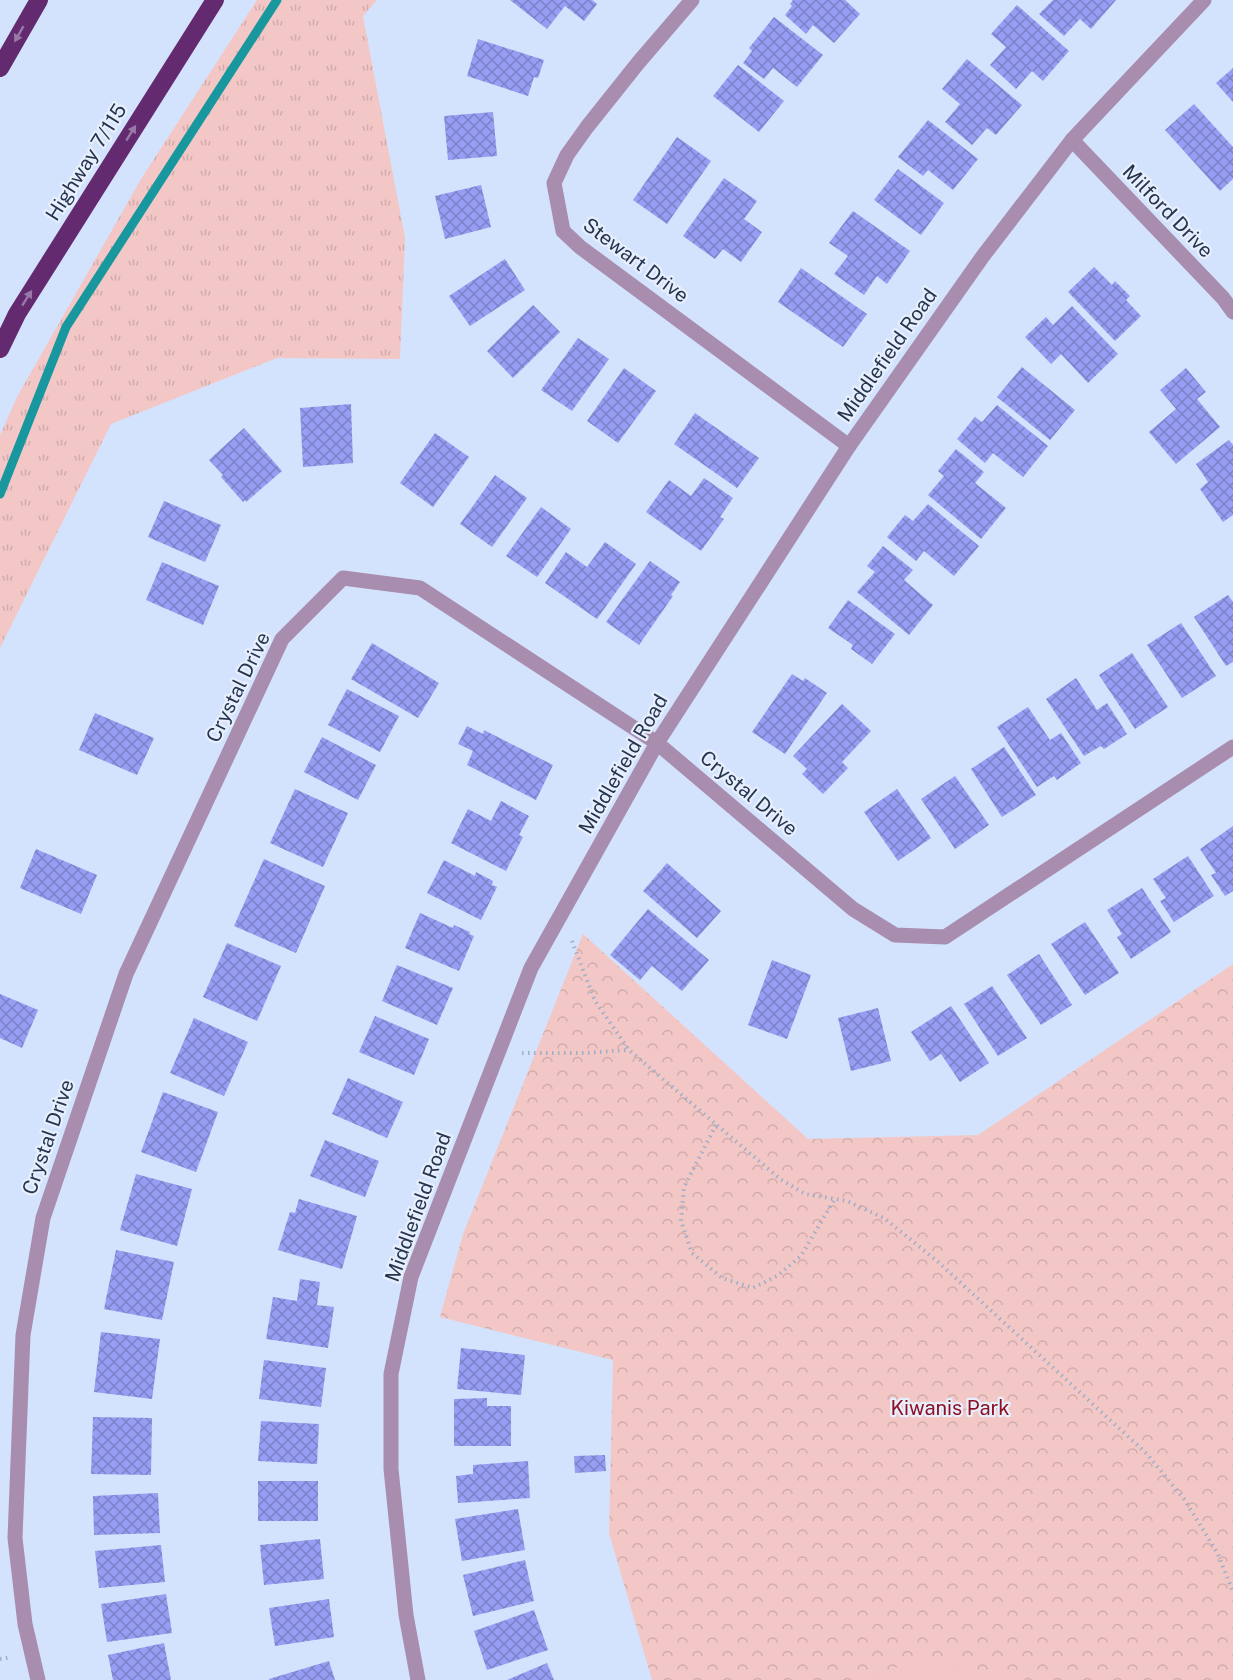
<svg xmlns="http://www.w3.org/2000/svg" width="1233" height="1680" font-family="'Public Sans',sans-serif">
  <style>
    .grass { fill: url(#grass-tufts) }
    .park { fill: url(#park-crowns) }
    .garden { fill: #f3c7c6 }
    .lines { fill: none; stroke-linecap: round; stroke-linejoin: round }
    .stream { stroke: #18979e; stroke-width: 9 }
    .building { fill: url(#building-cross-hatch) }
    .path { stroke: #9faec8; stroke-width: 4; stroke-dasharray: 1.5 4.5; stroke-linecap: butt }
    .minor { stroke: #a88dae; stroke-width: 15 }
    .highway { stroke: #642a6f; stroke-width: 18 }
    .oneway { fill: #9879a8 }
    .labels { text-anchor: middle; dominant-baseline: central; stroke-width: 4.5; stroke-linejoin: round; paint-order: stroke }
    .street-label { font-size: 20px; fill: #26354f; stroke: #e7effd }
    .park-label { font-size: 20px; fill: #8c0f24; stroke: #e7effd }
  </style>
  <defs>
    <pattern id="grass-tufts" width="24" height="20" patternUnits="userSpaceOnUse" patternTransform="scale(1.5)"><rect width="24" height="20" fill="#f3c7c6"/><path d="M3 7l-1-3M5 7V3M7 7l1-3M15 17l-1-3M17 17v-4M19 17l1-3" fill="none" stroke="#d0acac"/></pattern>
    <pattern id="park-crowns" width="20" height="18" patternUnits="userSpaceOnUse" patternTransform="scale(1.5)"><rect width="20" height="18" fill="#f3c7c6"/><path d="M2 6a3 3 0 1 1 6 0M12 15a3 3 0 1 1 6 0" fill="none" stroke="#d0acac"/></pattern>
    <pattern id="building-cross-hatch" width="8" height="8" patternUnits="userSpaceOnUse" patternTransform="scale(1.5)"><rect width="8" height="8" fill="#989df4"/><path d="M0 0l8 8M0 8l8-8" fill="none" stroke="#7c81c8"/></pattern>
  </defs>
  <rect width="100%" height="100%" fill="#d3e3fd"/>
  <path class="grass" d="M 257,0 L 377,0 L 363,16 L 405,238 L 400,359 L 277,358 L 111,424 L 0,648 L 0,435 L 17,397 L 141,179 Z"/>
  <path class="park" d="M 583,934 L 808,1139 L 978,1135 L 1233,964 L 1233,1680 L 652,1680 L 609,1533 L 613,1360 L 440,1317 L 463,1234 Z"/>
  <path class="garden" d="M 918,1657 L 1027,1680 L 872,1680 Z"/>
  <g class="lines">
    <path class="stream" d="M 0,494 L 66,327 L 277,0"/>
  </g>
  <g class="building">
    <path d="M 510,0 L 592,0 L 597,4 L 584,21 L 565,6 L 547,29 Z"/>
    <path d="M 793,0 L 845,0 L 860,14 L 834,43 L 813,25 L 806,34 L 785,15 L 792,6 L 790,4 Z"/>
    <path d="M 1053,0 L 1116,0 L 1091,29 L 1080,19 L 1064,36 L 1039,14 Z"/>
    <path d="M 1017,5 L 1069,51 L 1043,81 L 1032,71 L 1016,89 L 990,65 L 1006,47 L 991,34 Z"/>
    <path d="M 774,17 L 823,55 L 797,87 L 773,68 L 764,79 L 743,63 L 752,51 L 749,48 Z"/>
    <path d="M 478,39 L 544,60 L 538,78 L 534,77 L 528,96 L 467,76 Z"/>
    <path d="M 967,59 L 1022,105 L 996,135 L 987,128 L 972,145 L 945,122 L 960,104 L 942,89 Z"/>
    <path d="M 738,65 L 784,101 L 759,132 L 713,96 Z"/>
    <path d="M 1233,68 L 1233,102 L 1216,83 Z"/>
    <path d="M 1194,104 L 1233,147 L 1233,179 L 1220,191 L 1165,130 Z"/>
    <path d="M 493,112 L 497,156 L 448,160 L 444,116 Z"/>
    <path d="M 928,120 L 978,159 L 953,190 L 928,170 L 923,176 L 898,157 Z"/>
    <path d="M 677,137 L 711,161 L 667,224 L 633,200 Z"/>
    <path d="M 898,169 L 944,203 L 921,235 L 874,200 Z"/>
    <path d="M 724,178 L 757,201 L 744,219 L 762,232 L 741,262 L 723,249 L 715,259 L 683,236 Z"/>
    <path d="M 481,185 L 491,227 L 445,239 L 435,196 Z"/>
    <path d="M 853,211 L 910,251 L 887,284 L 877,276 L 864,295 L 834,274 L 848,256 L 829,243 Z"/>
    <path d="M 505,259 L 525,290 L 470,326 L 449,296 Z"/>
    <path d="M 1094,267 L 1112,285 L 1115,281 L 1130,296 L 1126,300 L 1141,316 L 1115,341 L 1068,292 Z"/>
    <path d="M 801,268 L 867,314 L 843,347 L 778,302 Z"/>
    <path d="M 533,305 L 560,332 L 513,378 L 487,351 Z"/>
    <path d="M 1072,306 L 1118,354 L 1088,383 L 1061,354 L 1051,364 L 1025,337 L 1046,317 L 1053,325 Z"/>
    <path d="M 578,338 L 609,359 L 572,411 L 541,390 Z"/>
    <path d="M 1022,367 L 1075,410 L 1050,440 L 997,397 Z"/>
    <path d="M 624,368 L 656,391 L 618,443 L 587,421 Z"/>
    <path d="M 1186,368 L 1206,392 L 1197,399 L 1220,427 L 1176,464 L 1149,432 L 1176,409 L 1160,390 Z"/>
    <path d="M 351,404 L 353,463 L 303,467 L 300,408 Z"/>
    <path d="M 997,405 L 1048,446 L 1023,477 L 993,453 L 985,463 L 957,439 L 975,417 L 982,422 Z"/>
    <path d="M 695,413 L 759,458 L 737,488 L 674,444 Z"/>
    <path d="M 244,428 L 282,471 L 246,502 L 245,500 L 243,502 L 221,477 L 223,475 L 209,460 Z"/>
    <path d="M 435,433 L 469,457 L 433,507 L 400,483 Z"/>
    <path d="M 1229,440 L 1233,445 L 1233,515 L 1223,522 L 1200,489 L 1208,482 L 1196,464 Z"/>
    <path d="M 956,449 L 984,472 L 975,483 L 1006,508 L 981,539 L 928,495 L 944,476 L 938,471 Z"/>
    <path d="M 495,475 L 527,498 L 492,547 L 460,524 Z"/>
    <path d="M 704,478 L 733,498 L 720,517 L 724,519 L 701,551 L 646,512 L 669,480 L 691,496 Z"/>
    <path d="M 164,501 L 221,525 L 205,562 L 148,537 Z"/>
    <path d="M 928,504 L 979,546 L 954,576 L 924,551 L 916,561 L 887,537 L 905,515 L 913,521 Z"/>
    <path d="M 541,507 L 571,529 L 537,577 L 506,556 Z"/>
    <path d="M 605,542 L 636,564 L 597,619 L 545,583 L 566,552 L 587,567 Z"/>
    <path d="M 883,546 L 913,570 L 904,580 L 933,605 L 909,635 L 857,592 L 875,572 L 867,566 Z"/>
    <path d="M 650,561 L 680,582 L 671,595 L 673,596 L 639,645 L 606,622 Z"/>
    <path d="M 162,562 L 219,586 L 203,625 L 146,600 Z"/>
    <path d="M 1228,595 L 1233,602 L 1233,662 L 1226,666 L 1194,617 Z"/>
    <path d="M 848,600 L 895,634 L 872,664 L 851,649 L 853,645 L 828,628 Z"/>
    <path d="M 1181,623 L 1216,676 L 1182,698 L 1147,645 Z"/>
    <path d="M 372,643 L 439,683 L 418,718 L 351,679 Z"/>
    <path d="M 1132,653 L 1168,707 L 1135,729 L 1099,675 Z"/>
    <path d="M 792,674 L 803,681 L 805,678 L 827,693 L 785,754 L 752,732 Z"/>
    <path d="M 1076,678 L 1097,710 L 1107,703 L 1127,734 L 1104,749 L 1101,746 L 1084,756 L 1046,699 Z"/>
    <path d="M 347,689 L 399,716 L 380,752 L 328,725 Z"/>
    <path d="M 842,704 L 871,731 L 842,762 L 848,768 L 823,794 L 802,774 L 807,769 L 793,756 Z"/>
    <path d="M 1028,707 L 1050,740 L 1061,733 L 1081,763 L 1057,780 L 1054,776 L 1037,787 L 997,727 Z"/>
    <path d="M 95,713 L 154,738 L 137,775 L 79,750 Z"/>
    <path d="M 467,726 L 483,734 L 484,730 L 553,765 L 536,800 L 467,765 L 473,751 L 458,744 Z"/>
    <path d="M 322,737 L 376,765 L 358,800 L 304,772 Z"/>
    <path d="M 1004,747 L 1036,795 L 1002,817 L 971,769 Z"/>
    <path d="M 955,776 L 989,825 L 955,849 L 921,799 Z"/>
    <path d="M 295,789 L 348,813 L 323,867 L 270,843 Z"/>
    <path d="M 897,789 L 931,838 L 898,861 L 864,812 Z"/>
    <path d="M 501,801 L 529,816 L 519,835 L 523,837 L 506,871 L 451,843 L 468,809 L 491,821 Z"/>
    <path d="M 1233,826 L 1233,891 L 1225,896 L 1211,875 L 1216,873 L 1200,849 Z"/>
    <path d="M 36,849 L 97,875 L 81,914 L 20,888 Z"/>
    <path d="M 1188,856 L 1214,896 L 1174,922 L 1160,901 L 1166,898 L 1153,879 Z"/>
    <path d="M 264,859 L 325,886 L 296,953 L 234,926 Z"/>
    <path d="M 444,860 L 475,876 L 476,872 L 493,881 L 492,885 L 497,887 L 481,920 L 427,893 Z"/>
    <path d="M 667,863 L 721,911 L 697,938 L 643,891 Z"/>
    <path d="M 1142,888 L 1171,932 L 1131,959 L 1117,937 L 1122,934 L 1107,910 Z"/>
    <path d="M 648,909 L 709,960 L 682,991 L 652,966 L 640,980 L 610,955 Z"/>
    <path d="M 420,913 L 453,928 L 454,925 L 470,932 L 469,934 L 474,936 L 459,971 L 405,948 Z"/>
    <path d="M 1085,922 L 1119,973 L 1085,995 L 1051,944 Z"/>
    <path d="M 227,943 L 281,966 L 257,1021 L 203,997 Z"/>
    <path d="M 1039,954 L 1072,1005 L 1041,1025 L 1007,975 Z"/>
    <path d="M 772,960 L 811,975 L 787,1039 L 748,1025 Z"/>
    <path d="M 397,965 L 453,988 L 437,1025 L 382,1001 Z"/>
    <path d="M 992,986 L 1027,1038 L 998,1056 L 964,1004 Z"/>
    <path d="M 0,994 L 38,1010 L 22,1048 L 0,1038 Z"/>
    <path d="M 951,1006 L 989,1063 L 960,1082 L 941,1054 L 930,1061 L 911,1032 Z"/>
    <path d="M 878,1008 L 891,1061 L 851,1071 L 838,1018 Z"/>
    <path d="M 375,1016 L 429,1039 L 414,1075 L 359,1052 Z"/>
    <path d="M 194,1018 L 248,1042 L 224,1096 L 170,1073 Z"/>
    <path d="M 348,1078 L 403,1102 L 387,1138 L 332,1114 Z"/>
    <path d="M 163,1092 L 218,1112 L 196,1172 L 141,1152 Z"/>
    <path d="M 325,1140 L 379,1161 L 365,1197 L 310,1176 Z"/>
    <path d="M 136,1174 L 192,1189 L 177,1246 L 120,1230 Z"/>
    <path d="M 299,1199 L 357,1216 L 342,1269 L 278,1250 L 290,1212 L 295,1213 Z"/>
    <path d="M 116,1250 L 174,1262 L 162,1320 L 104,1309 Z"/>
    <path d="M 300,1279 L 320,1282 L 317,1305 L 334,1307 L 328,1348 L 266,1339 L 273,1297 L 297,1301 Z"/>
    <path d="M 101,1332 L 160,1339 L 152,1399 L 94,1392 Z"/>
    <path d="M 461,1348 L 525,1355 L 521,1395 L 457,1389 Z"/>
    <path d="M 264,1360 L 326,1368 L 321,1407 L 259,1399 Z"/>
    <path d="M 487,1398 L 487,1406 L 511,1406 L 511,1446 L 454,1446 L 454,1399 Z"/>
    <path d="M 93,1417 L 152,1418 L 151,1475 L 91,1474 Z"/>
    <path d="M 261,1421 L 319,1424 L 317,1464 L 258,1461 Z"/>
    <path d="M 605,1455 L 606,1471 L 575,1473 L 574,1456 Z"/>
    <path d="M 528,1461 L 530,1498 L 458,1503 L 456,1476 L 473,1474 L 473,1465 Z"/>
    <rect x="258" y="1481" width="60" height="40"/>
    <path d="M 158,1493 L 160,1533 L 94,1535 L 93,1496 Z"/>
    <path d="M 518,1509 L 525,1550 L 462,1561 L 455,1519 Z"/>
    <path d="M 320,1539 L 324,1579 L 264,1585 L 260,1545 Z"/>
    <path d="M 161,1545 L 165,1582 L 99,1588 L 95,1551 Z"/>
    <path d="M 525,1560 L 534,1601 L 473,1616 L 463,1575 Z"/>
    <path d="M 166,1594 L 172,1633 L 107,1642 L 101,1604 Z"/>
    <path d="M 329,1599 L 334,1637 L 275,1646 L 269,1608 Z"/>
    <path d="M 534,1610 L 548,1650 L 487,1670 L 474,1631 Z"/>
    <path d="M 164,1643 L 171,1680 L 113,1680 L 108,1655 Z"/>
    <path d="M 329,1661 L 335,1680 L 269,1680 L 269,1679 Z"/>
    <path d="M 547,1663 L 554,1680 L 507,1680 Z"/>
  </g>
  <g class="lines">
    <g class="path">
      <path d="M 572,941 L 595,1001 L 629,1050 L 780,1179 L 805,1194 L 847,1201 L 884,1218 L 937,1261 L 1147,1454 L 1184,1499 L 1218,1554 L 1233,1592"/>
      <path d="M 522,1053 L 584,1053 L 628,1050"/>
      <path d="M 716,1125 L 684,1187 L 681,1221 L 692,1253 L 722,1278 L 753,1288 L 777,1276 L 801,1256 L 834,1200"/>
      <path d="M 0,1659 L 11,1657"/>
    </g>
    <g class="minor">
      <path d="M 692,0 L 638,63 L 587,127 L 567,155 L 554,183 L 563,231 L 580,247 L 849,446"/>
      <path d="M 1072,140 L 1223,298 L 1233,312"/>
      <path d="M 38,1680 L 25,1624 L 15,1538 L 23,1335 L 43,1218 L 126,974 L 282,639 L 343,578 L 420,588 L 657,743 L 853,909 L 895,935 L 945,937 L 1233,747"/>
      <path d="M 418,1680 L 406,1615 L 391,1469 L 391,1374 L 411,1277 L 531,968 L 657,743 L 849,446 L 983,256 L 1072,140 L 1204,0"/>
    </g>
    <g class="highway">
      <path d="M 0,68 L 39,0"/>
      <path d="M 0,349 L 17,314 L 215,0"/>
    </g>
  </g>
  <defs><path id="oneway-solid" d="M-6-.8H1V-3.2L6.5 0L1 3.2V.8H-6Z" transform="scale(1.5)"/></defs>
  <g class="oneway">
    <use href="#oneway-solid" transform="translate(19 34) rotate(120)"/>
    <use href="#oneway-solid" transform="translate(131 133) rotate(-58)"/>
    <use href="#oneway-solid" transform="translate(27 298) rotate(-58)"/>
  </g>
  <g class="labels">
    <g class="street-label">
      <text transform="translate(86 162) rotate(-58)">Highway 7/115</text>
      <text transform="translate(1168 211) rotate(46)">Milford Drive</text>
      <text transform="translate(636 260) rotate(37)">Stewart Drive</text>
      <text transform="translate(887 355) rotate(-55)">Middlefield Road</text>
      <text transform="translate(238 687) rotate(-64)">Crystal Drive</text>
      <text transform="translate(623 764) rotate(-60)">Middlefield Road</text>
      <text transform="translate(749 793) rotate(40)">Crystal Drive</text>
      <text transform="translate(48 1137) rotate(-71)">Crystal Drive</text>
      <text transform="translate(418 1207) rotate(-70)">Middlefield Road</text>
    </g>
    <g class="park-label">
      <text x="950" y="1408">Kiwanis Park</text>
    </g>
  </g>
</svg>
